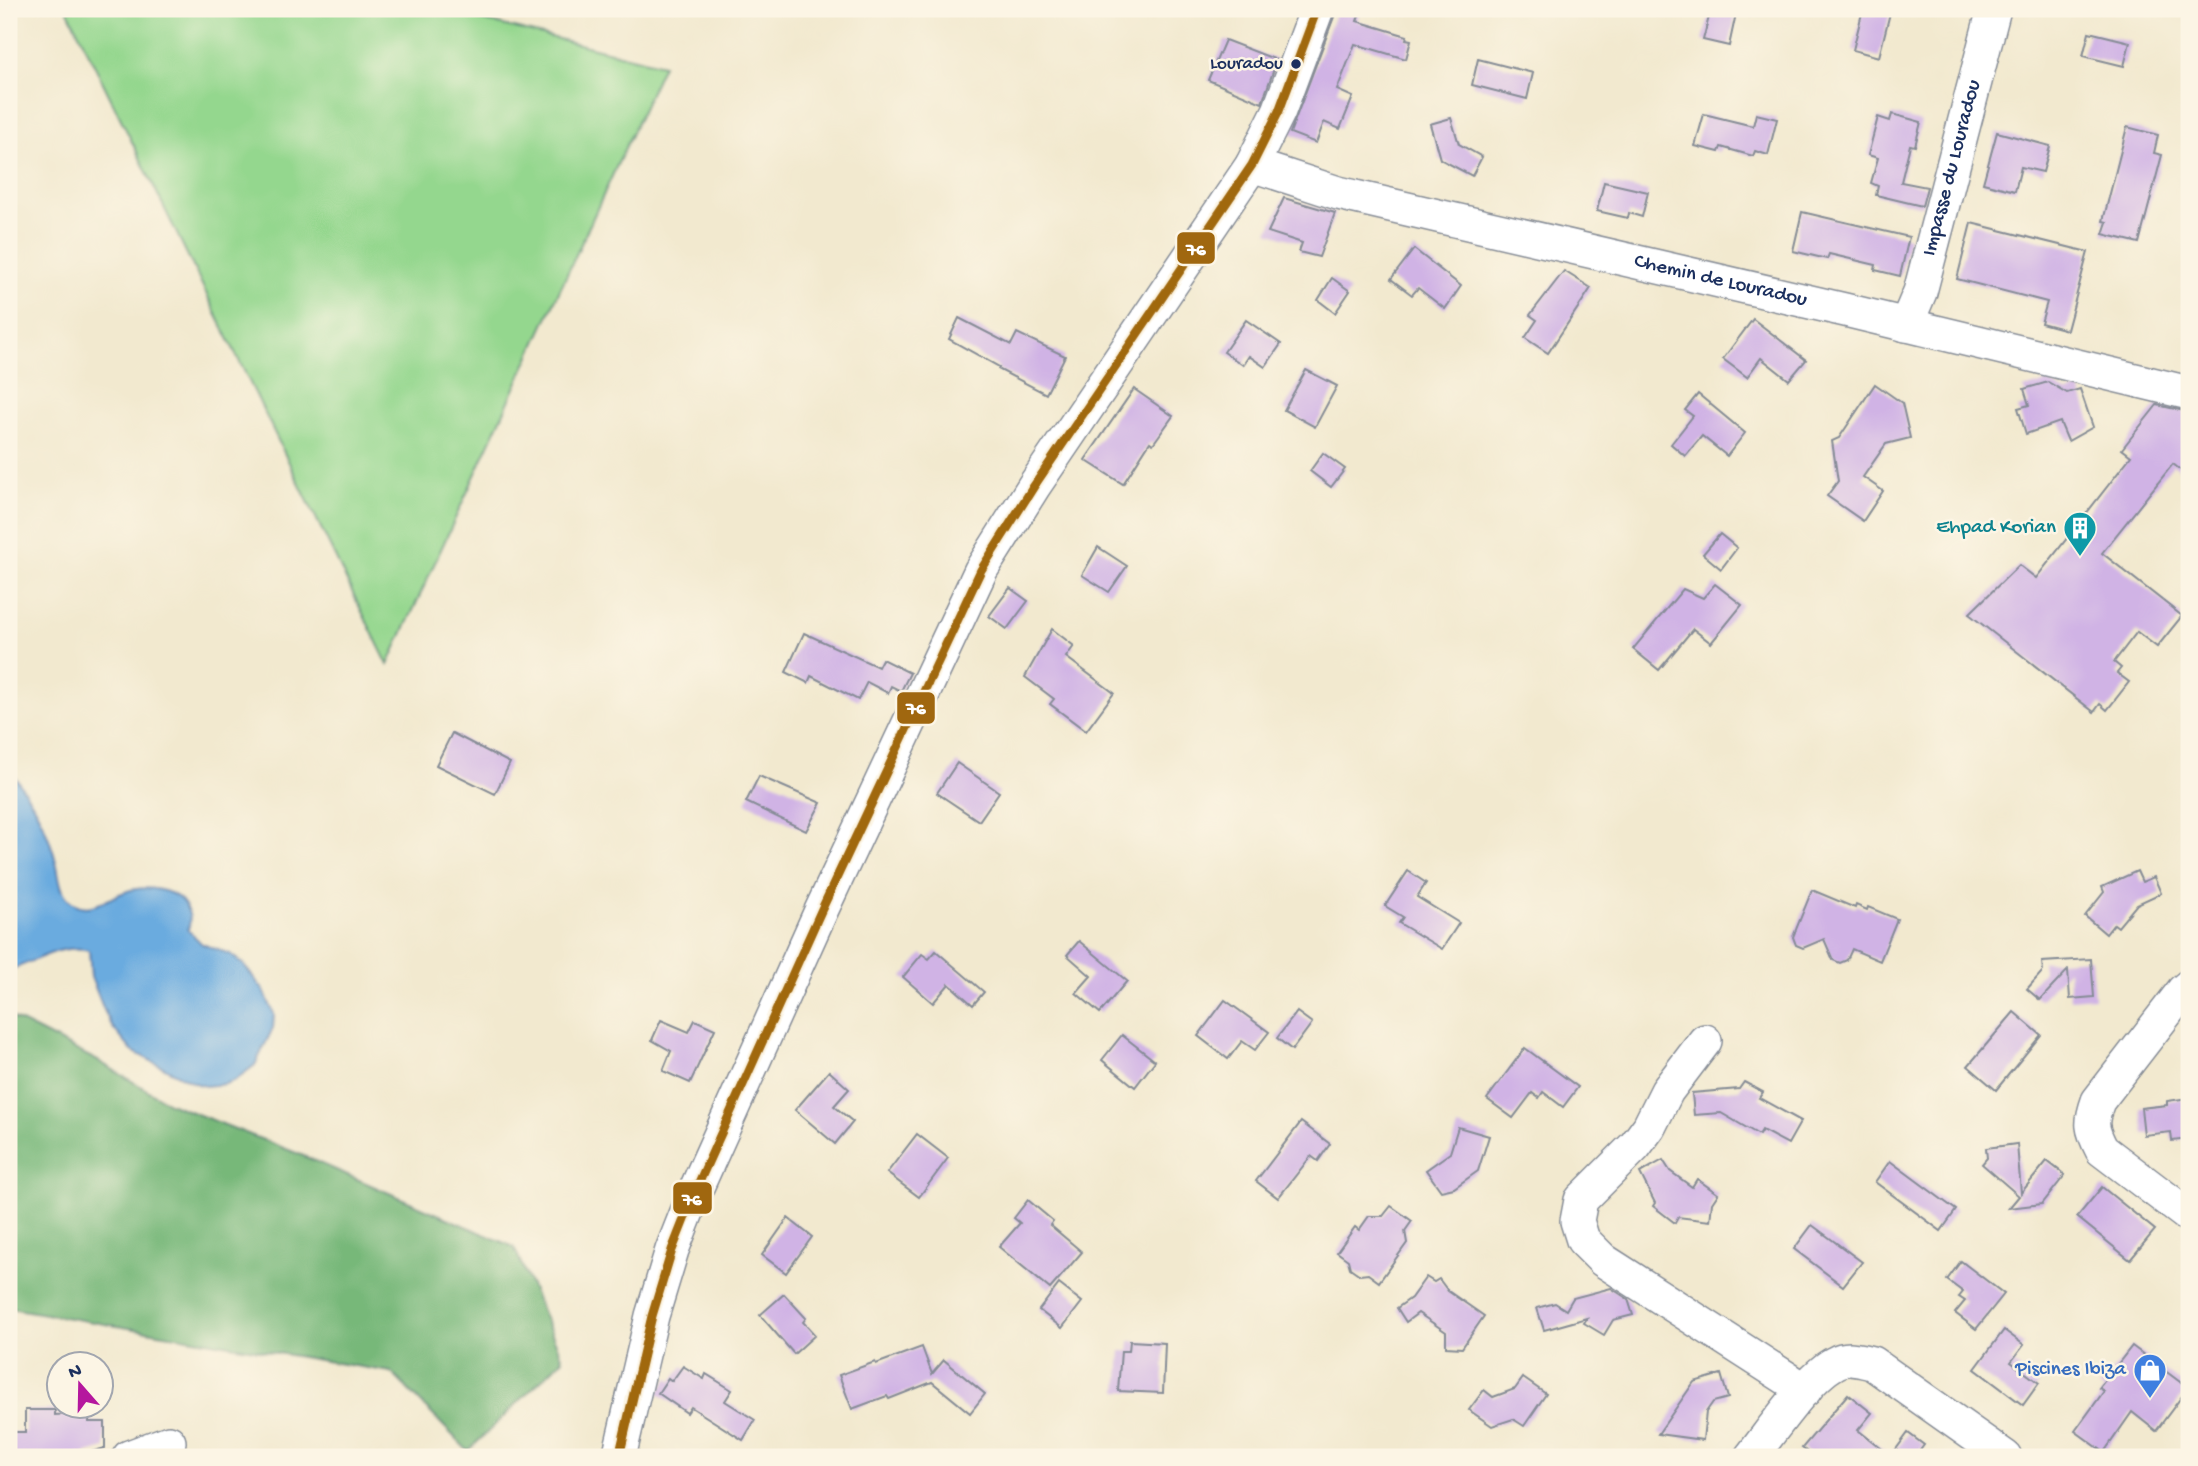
<svg xmlns="http://www.w3.org/2000/svg" width="2198" height="1466" font-family="'Gochi Hand',sans-serif">
  <style>
    .green { fill: #94d78e; stroke: #588376; stroke-width: 2 }
    .forest { fill: #77b879; stroke: #49746c; stroke-width: 2 }
    .water { fill: #6babdf; stroke: #436d9e; stroke-width: 2 }
    .building { fill: #d0b3e5 }
    .lines { fill: none; stroke-linecap: round; stroke-linejoin: round }
    .minor-casing { stroke: #868c96; stroke-width: 36 }
    .minor { stroke: #fff; stroke-width: 33 }
    .bus-1-casing { stroke: #fcf5e5; stroke-width: 14 }
    .bus-1 { stroke: #a0670f; stroke-width: 9 }
    .bus-dot { fill: #1b2f5e; stroke: #fcf5e5; stroke-width: 2.5 }
    .labels { text-anchor: middle; dominant-baseline: central; stroke-width: 5; stroke-linejoin: round; paint-order: stroke }
    .bus-label { font-size: 19px; fill: #1b2f5e; stroke: #fcf5e5; text-anchor: end }
    .street-label { font-size: 21px; fill: #1b2f5e; stroke: #fcf5e5 }
    .culture-label { font-size: 21px; fill: #0d838f; stroke: #fcf5e5; text-anchor: end }
    .shop-label { font-size: 21px; fill: #366cbe; stroke: #fcf5e5; text-anchor: end }
    .line-badge { stroke: #fcf5e5; stroke-width: 2.5 }
    .badge-label { font-size: 19px; text-anchor: middle; font-weight: bold; fill: #fff }
  </style>
  <rect width="100%" height="100%" fill="#fcf5e5"/>
  <filter id="ink" filterUnits="userSpaceOnUse"><feTurbulence type="fractalNoise" baseFrequency=".0143" numOctaves="2"/><feDisplacementMap in="SourceGraphic" scale="14" xChannelSelector="R" yChannelSelector="G"/><feConvolveMatrix kernelMatrix="1 2 1 2 8 2 1 2 1" color-interpolation-filters="sRGB"/></filter>
  <filter id="wash" filterUnits="userSpaceOnUse"><feTurbulence type="fractalNoise" baseFrequency=".00686" numOctaves="4" result="noise"/><feDisplacementMap in="SourceGraphic" scale="28" xChannelSelector="R" yChannelSelector="G"/><feGaussianBlur stdDeviation="1.57" result="paint"/><feColorMatrix in="noise" values="0 0 0 0 0 0 0 0 0 0 0 0 0 0 0 0 0 1.4 0 .05"/><feComposite in="paint" operator="in"/></filter>
  <g filter="url(#wash)">
    <rect width="100%" height="100%" fill="#f2e9cf"/>
    <path class="green" d="M 67,9 L 438,9 L 663,65 L 388,665 Z"/>
    <path class="forest" d="M 9,1016 L 98,1061 L 169,1103 L 299,1154 L 514,1247 L 563,1359 L 468,1451 L 391,1372 L 9,1308 Z"/>
    <path class="water" d="M 9,770 C 32,798 49,831 57,866 C 60,880 60,896 75,904 C 92,913 109,897 125,892 C 143,885 174,888 185,905 C 190,914 191,920 188,930 L 202,944 L 230,954 L 243,964 L 264,991 L 274,1014 L 273,1028 L 255,1065 L 235,1080 L 225,1084 L 205,1086 L 192,1082 L 132,1051 L 113,1028 L 104,1010 L 91,977 L 89,950 C 60,943 36,962 9,970 Z"/>
    <g id="blocks">
      <g class="building">
        <path d="M 1337,9 L 1361,9 L 1357,21 L 1407,36 L 1406,39 L 1411,40 L 1406,59 L 1355,44 L 1337,90 L 1353,97 L 1340,129 L 1324,122 L 1316,143 L 1290,133 Z"/>
        <path d="M 1711,9 L 1737,9 L 1729,46 L 1703,40 Z"/>
        <path d="M 1863,9 L 1891,9 L 1879,57 L 1853,50 Z"/>
        <path d="M 2089,32 L 2130,42 L 2124,66 L 2083,56 Z"/>
        <path d="M 1225,40 L 1277,60 L 1262,103 L 1208,80 Z"/>
        <path d="M 1478,59 L 1533,73 L 1527,99 L 1472,85 Z"/>
        <path d="M 1704,114 L 1753,126 L 1756,114 L 1777,119 L 1768,155 L 1755,151 L 1753,156 L 1721,147 L 1719,152 L 1695,146 Z"/>
        <path d="M 1892,114 L 1921,122 L 1915,146 L 1910,145 L 1901,182 L 1927,187 L 1922,206 L 1876,195 L 1878,186 L 1871,183 L 1878,158 L 1868,155 L 1878,117 L 1890,121 Z"/>
        <path d="M 1451,118 L 1459,144 L 1482,157 L 1472,176 L 1440,159 L 1430,124 Z"/>
        <path d="M 2127,127 L 2158,135 L 2154,153 L 2162,155 L 2139,243 L 2103,234 L 2107,222 L 2103,221 Z"/>
        <path d="M 1997,132 L 2050,146 L 2043,172 L 2021,167 L 2015,191 L 1983,183 Z"/>
        <path d="M 1604,182 L 1648,192 L 1642,217 L 1629,213 L 1628,218 L 1597,211 Z"/>
        <path d="M 1284,198 L 1335,213 L 1319,257 L 1299,252 L 1302,243 L 1268,232 Z"/>
        <path d="M 1802,212 L 1909,237 L 1900,276 L 1875,270 L 1876,265 L 1829,254 L 1827,259 L 1793,251 Z"/>
        <path d="M 1971,223 L 2088,252 L 2067,330 L 2041,323 L 2047,302 L 1957,279 Z"/>
        <path d="M 1414,249 L 1461,286 L 1445,309 L 1418,288 L 1412,295 L 1391,279 Z"/>
        <path d="M 1564,271 L 1591,288 L 1548,353 L 1525,338 L 1537,320 L 1530,315 Z"/>
        <path d="M 1332,278 L 1350,291 L 1335,313 L 1318,300 Z"/>
        <path d="M 959,318 L 1011,345 L 1017,333 L 1065,356 L 1046,394 L 998,369 L 999,367 L 949,339 Z"/>
        <path d="M 1753,319 L 1806,360 L 1789,380 L 1761,358 L 1747,377 L 1723,359 Z"/>
        <path d="M 1246,320 L 1281,344 L 1265,367 L 1249,356 L 1243,365 L 1224,352 Z"/>
        <path d="M 1306,370 L 1337,386 L 1315,427 L 1284,410 Z"/>
        <path d="M 2048,382 L 2067,393 L 2080,389 L 2093,427 L 2068,441 L 2060,422 L 2026,434 L 2018,408 L 2029,405 L 2024,389 Z"/>
        <path d="M 1875,384 L 1902,403 L 1910,438 L 1886,444 L 1863,477 L 1883,491 L 1863,521 L 1827,496 L 1838,481 L 1832,441 L 1839,438 Z"/>
        <path d="M 1134,389 L 1173,416 L 1153,444 L 1150,442 L 1123,484 L 1085,460 Z"/>
        <path d="M 1698,394 L 1745,433 L 1727,456 L 1702,436 L 1685,456 L 1671,444 L 1693,416 L 1685,410 Z"/>
        <path d="M 2157,405 L 2189,412 L 2189,477 L 2173,464 L 2102,553 L 2182,616 L 2157,647 L 2137,632 L 2114,662 L 2121,668 L 2117,673 L 2129,682 L 2107,710 L 2100,704 L 2094,712 L 1969,614 L 2019,565 L 2036,578 L 2131,456 L 2122,449 Z"/>
        <path d="M 1323,453 L 1345,469 L 1331,487 L 1310,471 Z"/>
        <path d="M 1720,534 L 1737,548 L 1721,569 L 1703,554 Z"/>
        <path d="M 1098,547 L 1127,566 L 1109,592 L 1082,575 Z"/>
        <path d="M 1715,584 L 1742,605 L 1711,643 L 1693,629 L 1659,670 L 1633,649 L 1683,589 L 1703,598 Z"/>
        <path d="M 1010,588 L 1028,601 L 1007,629 L 989,616 Z"/>
        <path d="M 1052,629 L 1074,646 L 1066,657 L 1114,693 L 1086,731 L 1050,704 L 1054,699 L 1025,677 Z"/>
        <path d="M 804,633 L 878,667 L 882,659 L 910,673 L 901,691 L 891,686 L 888,693 L 867,682 L 858,700 L 811,676 L 808,683 L 786,672 Z"/>
        <path d="M 452,733 L 510,763 L 495,794 L 436,765 Z"/>
        <path d="M 957,763 L 999,792 L 979,821 L 937,793 Z"/>
        <path d="M 759,776 L 821,803 L 806,831 L 746,802 Z"/>
        <path d="M 1408,871 L 1426,883 L 1417,897 L 1459,923 L 1442,949 L 1399,923 L 1403,917 L 1385,906 Z"/>
        <path d="M 2137,871 L 2142,882 L 2154,877 L 2161,893 L 2137,904 L 2118,927 L 2114,924 L 2106,934 L 2085,916 L 2104,892 L 2102,887 Z"/>
        <path d="M 1812,890 L 1855,908 L 1856,905 L 1867,910 L 1868,907 L 1897,919 L 1880,961 L 1852,949 L 1847,960 L 1840,963 L 1833,960 L 1824,939 L 1803,948 L 1796,945 L 1793,937 Z"/>
        <path d="M 1079,941 L 1127,981 L 1100,1013 L 1076,993 L 1091,976 L 1067,955 Z"/>
        <path d="M 936,951 L 984,992 L 973,1005 L 949,984 L 933,1003 L 903,977 L 922,954 L 929,959 Z"/>
        <path d="M 2091,959 L 2094,997 L 2070,999 L 2068,970 L 2040,1000 L 2027,989 L 2043,971 L 2042,962 Z"/>
        <path d="M 1225,1000 L 1269,1032 L 1255,1050 L 1242,1041 L 1228,1059 L 1198,1036 Z"/>
        <path d="M 1297,1012 L 1312,1023 L 1292,1050 L 1277,1038 Z"/>
        <path d="M 2014,1012 L 2041,1035 L 1996,1090 L 1968,1066 Z"/>
        <path d="M 661,1020 L 689,1032 L 695,1020 L 715,1029 L 690,1083 L 663,1071 L 671,1051 L 652,1040 Z"/>
        <path d="M 1122,1035 L 1155,1061 L 1135,1087 L 1102,1060 Z"/>
        <path d="M 1525,1048 L 1578,1087 L 1563,1107 L 1543,1092 L 1539,1098 L 1532,1093 L 1513,1118 L 1487,1099 Z"/>
        <path d="M 829,1071 L 849,1089 L 834,1106 L 853,1122 L 835,1144 L 795,1110 Z"/>
        <path d="M 1744,1082 L 1763,1092 L 1759,1098 L 1801,1121 L 1788,1144 L 1762,1130 L 1759,1135 L 1721,1113 L 1694,1115 L 1692,1093 L 1739,1089 Z"/>
        <path d="M 2189,1098 L 2189,1139 L 2172,1141 L 2171,1132 L 2144,1135 L 2141,1108 L 2167,1105 L 2167,1101 Z"/>
        <path d="M 1301,1122 L 1330,1144 L 1318,1161 L 1311,1156 L 1278,1198 L 1256,1181 Z"/>
        <path d="M 1458,1127 L 1489,1136 L 1478,1171 L 1454,1188 L 1441,1191 L 1426,1170 L 1450,1153 Z"/>
        <path d="M 917,1134 L 948,1158 L 919,1197 L 887,1173 Z"/>
        <path d="M 2017,1144 L 2021,1193 L 2047,1161 L 2065,1175 L 2042,1204 L 2009,1208 L 2019,1196 L 1982,1164 L 1987,1158 L 1986,1148 Z"/>
        <path d="M 1663,1160 L 1670,1171 L 1692,1187 L 1697,1179 L 1718,1194 L 1712,1203 L 1710,1221 L 1678,1217 L 1675,1223 L 1653,1206 L 1655,1203 L 1640,1173 Z"/>
        <path d="M 1890,1161 L 1956,1210 L 1941,1231 L 1875,1182 Z"/>
        <path d="M 2102,1187 L 2155,1230 L 2130,1260 L 2077,1217 Z"/>
        <path d="M 1028,1200 L 1053,1221 L 1050,1225 L 1082,1252 L 1050,1289 L 999,1247 L 1020,1223 L 1014,1218 Z"/>
        <path d="M 1391,1206 L 1412,1221 L 1405,1231 L 1407,1243 L 1379,1282 L 1368,1274 L 1360,1275 L 1350,1268 L 1348,1260 L 1337,1252 L 1355,1227 L 1359,1230 L 1369,1216 L 1383,1216 Z"/>
        <path d="M 788,1218 L 812,1237 L 786,1273 L 762,1255 Z"/>
        <path d="M 1812,1225 L 1862,1262 L 1843,1286 L 1794,1249 Z"/>
        <path d="M 1961,1261 L 2004,1294 L 1976,1329 L 1955,1313 L 1965,1301 L 1959,1297 L 1963,1292 L 1947,1280 Z"/>
        <path d="M 1426,1277 L 1434,1282 L 1439,1279 L 1448,1291 L 1484,1316 L 1462,1348 L 1446,1347 L 1446,1332 L 1418,1313 L 1406,1322 L 1397,1308 L 1411,1298 Z"/>
        <path d="M 1059,1284 L 1082,1302 L 1062,1328 L 1039,1310 Z"/>
        <path d="M 1611,1288 L 1628,1299 L 1633,1315 L 1613,1320 L 1604,1335 L 1584,1323 L 1587,1318 L 1544,1330 L 1537,1308 L 1555,1303 L 1566,1310 L 1573,1298 Z"/>
        <path d="M 784,1294 L 806,1318 L 803,1322 L 815,1335 L 794,1354 L 760,1315 Z"/>
        <path d="M 2004,1330 L 2024,1345 L 2011,1362 L 2039,1383 L 2023,1405 L 1975,1369 Z"/>
        <path d="M 1130,1341 L 1165,1343 L 1163,1393 L 1118,1391 L 1121,1351 L 1129,1351 Z"/>
        <path d="M 2132,1346 L 2188,1388 L 2156,1431 L 2132,1412 L 2104,1452 L 2075,1431 L 2104,1391 L 2099,1388 Z"/>
        <path d="M 922,1347 L 932,1374 L 944,1360 L 985,1394 L 970,1413 L 932,1382 L 889,1399 L 887,1396 L 852,1409 L 839,1375 L 875,1362 L 876,1364 Z"/>
        <path d="M 683,1366 L 704,1379 L 706,1374 L 732,1390 L 725,1401 L 755,1420 L 743,1440 L 691,1407 L 687,1413 L 658,1393 L 668,1378 L 672,1381 Z"/>
        <path d="M 1721,1374 L 1728,1398 L 1713,1402 L 1706,1412 L 1703,1440 L 1658,1434 L 1694,1382 Z"/>
        <path d="M 1523,1378 L 1546,1394 L 1524,1426 L 1513,1419 L 1492,1426 L 1469,1410 L 1484,1390 L 1493,1397 L 1515,1389 Z"/>
        <path d="M 1848,1394 L 1872,1413 L 1858,1430 L 1891,1456 L 1908,1433 L 1924,1445 L 1915,1457 L 1814,1457 L 1802,1448 Z"/>
        <path d="M 25,1410 L 55,1410 L 55,1415 L 71,1414 L 71,1418 L 89,1417 L 89,1422 L 105,1422 L 105,1448 L 84,1454 L 9,1455 L 9,1432 L 25,1432 Z"/>
      </g>
    </g>
  </g>
  <g filter="url(#ink)">
    <use href="#blocks" fill-opacity="0" stroke="#868c96" stroke-width="2"/>
    <g class="lines">
      <defs>
        <g id="minor">
          <path id="s1" d="M 1252,165 L 1338,193 L 1845,310 L 2189,393"/>
          <path id="s2" d="M 1906,325 L 1920,292 L 1994,9"/>
          <path d="M 2189,986 L 2183,991 L 2098,1101 C 2090,1123 2091,1129 2102,1150 L 2189,1216"/>
          <path d="M 1705,1041 L 1667,1091 L 1649,1127 L 1635,1146 L 1581,1200 L 1577,1221 L 1583,1240 L 1603,1260 L 1805,1390"/>
          <path d="M 129,1457 L 169,1442"/>
          <path d="M 619,1457 L 652,1316 L 672,1250 L 696,1189 L 821,911 L 981,570 L 1034,486 L 1252,165 L 1279,111 L 1317,9"/>
          <path d="M 1751,1457 C 1771,1432 1808,1377 1835,1363 C 1847,1356 1860,1360 1872,1363 L 2005,1457"/>
        </g>
      </defs>
      <use href="#minor" class="minor-casing"/>
      <use href="#minor" class="minor"/>
      <defs>
        <path id="bus-1" d="M 619,1457 L 652,1316 L 672,1250 L 696,1189 L 821,911 L 981,570 L 1034,486 L 1252,165 L 1279,111 L 1317,9"/>
      </defs>
      <use href="#bus-1" class="bus-1-casing"/>
      <use href="#bus-1" class="bus-1"/>
    </g>
  </g>
  <defs>
    <symbol id="building-pin" viewBox="-11 -11 22 30"><path d="M0 17L-7.5 6A9.5 9.5 0 1 1 7.5 6Z" fill="#0f9aa8" stroke="#fcf5e5"/><path d="M-4-6H4V6H1V3H-1V6H-4ZM-2.5-4.3h1.7v1.8h-1.7ZM.8-4.3h1.7v1.8H.8ZM-2.5-1h1.7V.8h-1.7ZM.8-1h1.7V.8H.8Z" fill="#fff"/></symbol>
    <symbol id="shop-pin" viewBox="-11 -11 22 30"><path d="M0 17L-7.5 6A9.5 9.5 0 1 1 7.5 6Z" fill="#3f7fe0" stroke="#fcf5e5"/><path d="M-5-2.5h2.3a2.7 3.5 0 0 1 5.4 0H5L5.5 6h-11ZM-1.5-2.5h3a1.5 2.3 0 0 0-3 0Z" fill="#fff"/></symbol>
  </defs>
  <g fill-rule="evenodd">
    <use href="#building-pin" x="2061" y="509" width="38" height="52"/>
    <use href="#shop-pin" x="2131" y="1351" width="38" height="52"/>
  </g>
  <circle class="bus-dot" cx="1296" cy="64" r="6"/>
  <g class="labels">
    <g class="bus-label">
      <text x="1283" y="64">Louradou</text>
    </g>
    <g class="street-label">
      <text stroke="none"><textPath href="#s2" startOffset="164">Impasse du Louradou</textPath></text>
      <text stroke="none"><textPath href="#s1" startOffset="483">Chemin de Louradou</textPath></text>
    </g>
    <g class="culture-label">
      <text x="2056" y="528">Ehpad Korian</text>
    </g>
    <g class="shop-label">
      <text x="2126" y="1370">Piscines Ibiza</text>
    </g>
  </g>
  <g class="line-badge">
    <rect x="1176" y="231" width="40" height="34" rx="7" fill="#a0670f"/>
    <rect x="896" y="691" width="40" height="34" rx="7" fill="#a0670f"/>
    <rect x="672" y="1181" width="41" height="34" rx="7" fill="#a0670f"/>
  </g>
  <g class="badge-label">
    <text x="1196" y="255">76</text>
    <text x="916" y="714">76</text>
    <text x="692" y="1205">76</text>
  </g>
  <rect width="2198" height="1466" fill="none" stroke="#fcf5e5" stroke-width="35"/>
  <g transform="translate(80 1385) rotate(340)"><circle r="33" fill="#fcf5e5" stroke="#a2a6af" stroke-width="2"/>
  <path d="M0-5L12 26L0 18L-12 26Z" fill="#b5179e"/>
  <text y="-10" font-size="19" font-weight="bold" text-anchor="middle" fill="#1b2f5e">N</text>
  </g>
</svg>
